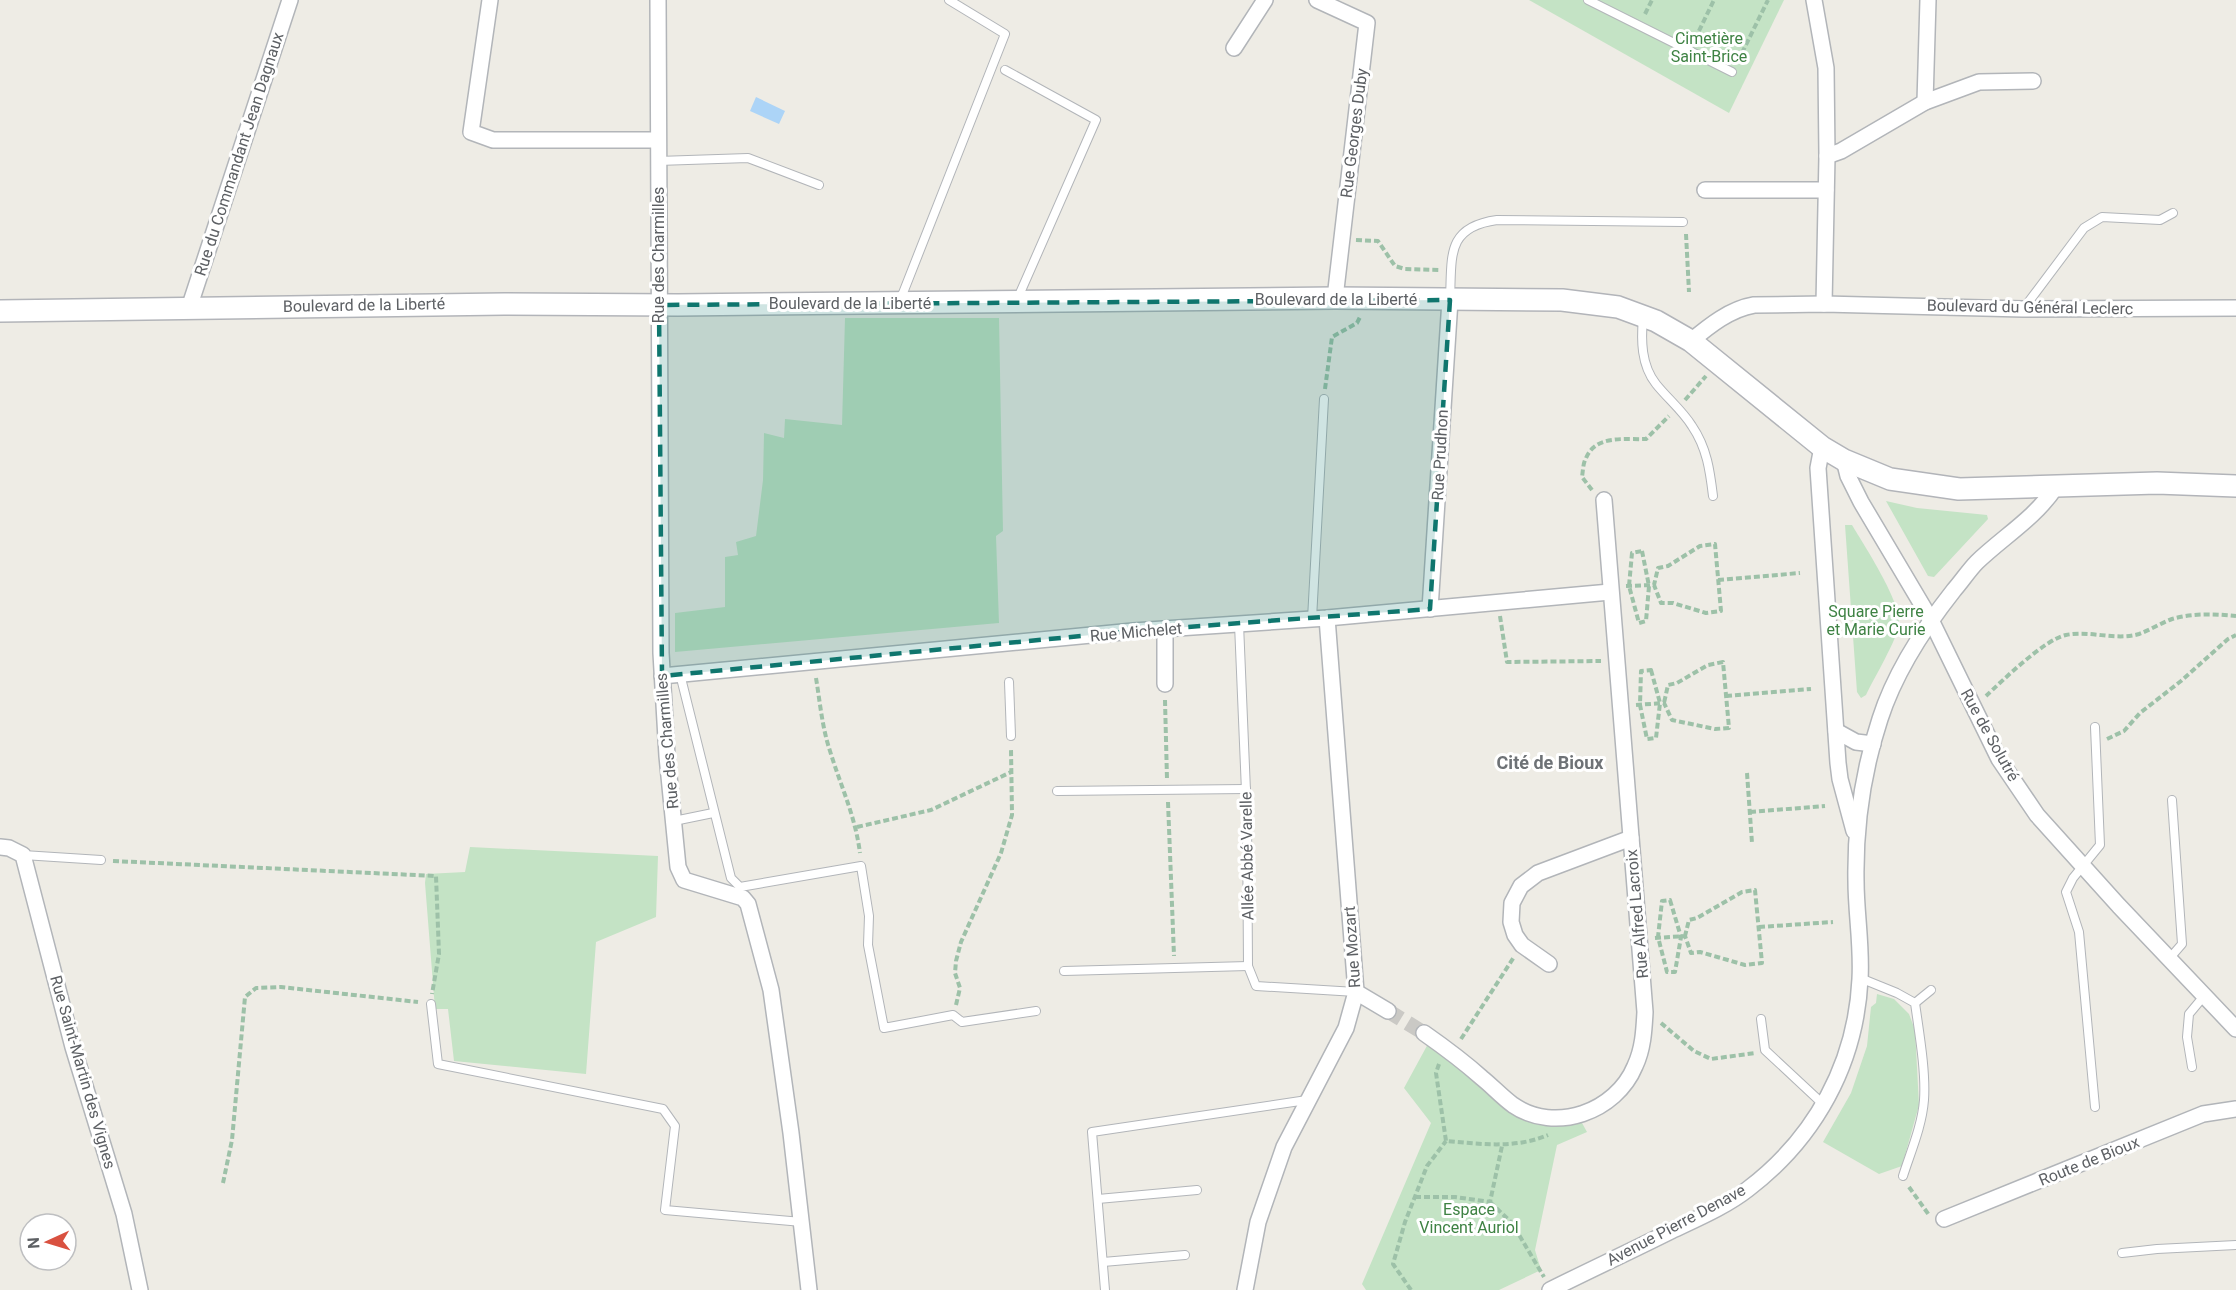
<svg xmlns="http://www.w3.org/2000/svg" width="2236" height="1290" font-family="Roboto,sans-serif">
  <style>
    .green { fill: #c4e3c5 }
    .water { fill: #acd4f7 }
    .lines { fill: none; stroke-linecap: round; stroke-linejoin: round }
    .street-tunnel { stroke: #cac9c5; stroke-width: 15; stroke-dasharray: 15 8; stroke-linecap: butt }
    .lane-casing { stroke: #b2b5b9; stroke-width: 10 }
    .street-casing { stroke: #b2b5b9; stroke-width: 18 }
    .secondary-casing { stroke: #b2b4b9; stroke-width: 24 }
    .path { stroke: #9dc1a8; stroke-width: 4; stroke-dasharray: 6 3; stroke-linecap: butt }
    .lane { stroke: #fff; stroke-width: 8 }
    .street { stroke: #fff; stroke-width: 15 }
    .secondary { stroke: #fff; stroke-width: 21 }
    .marked { fill: #0f766e; fill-opacity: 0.2; stroke: #0f766e; stroke-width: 4.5; stroke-dasharray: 12 8; stroke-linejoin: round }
    .labels { text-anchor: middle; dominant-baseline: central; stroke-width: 6; stroke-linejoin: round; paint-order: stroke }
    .park-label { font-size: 16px; fill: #3e8243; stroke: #fff }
    .street-label { font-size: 16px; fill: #5d6064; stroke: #fff }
    .neighbourhood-label { font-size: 18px; font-weight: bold; fill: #6e7276; stroke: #fff }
  </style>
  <rect width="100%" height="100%" fill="#eeece5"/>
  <g class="green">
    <path d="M 1529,0 L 1784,0 L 1729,113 Z"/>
    <path d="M 845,318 L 999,318 L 1003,531 L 996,536 L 999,623 L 675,652 L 675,613 L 725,607 L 725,557 L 738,555 L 736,542 L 756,536 L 763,480 L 764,433 L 784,438 L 785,419 L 842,425 Z"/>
    <path d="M 1886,501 L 1917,508 L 1987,515 L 1988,519 L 1934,577 L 1928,576 Z"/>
    <path d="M 1845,525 L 1852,525 C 1864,545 1902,603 1899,624 C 1898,638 1873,680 1866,695 L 1861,698 L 1857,692 Z"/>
    <path d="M 470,847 L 658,856 L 656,917 L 596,942 L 586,1074 L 454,1061 L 448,1009 L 435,1009 L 425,883 L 426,874 L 465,872 Z"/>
    <path d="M 1877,994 L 1894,999 L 1909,1014 L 1915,1030 L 1919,1105 L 1902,1166 L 1879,1174 L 1823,1142 L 1851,1093 L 1867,1046 L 1871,1007 L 1876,1003 Z"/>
    <path d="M 1429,1042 L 1508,1107 L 1539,1125 L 1582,1123 L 1587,1132 L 1557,1145 L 1535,1250 L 1541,1270 L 1499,1290 L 1366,1290 L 1362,1284 L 1431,1123 L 1404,1088 Z"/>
  </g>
  <path class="water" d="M 756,97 L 785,111 L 779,124 L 750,111 Z"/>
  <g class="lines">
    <path class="street-tunnel" d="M 1388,1011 L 1424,1033"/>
    <defs>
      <g id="lane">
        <path d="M 1588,0 L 1732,72"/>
        <path d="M 1005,70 L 1096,120 L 1017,300"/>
        <path d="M 658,161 L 748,158 L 819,185"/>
        <path d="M 899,299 L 903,293 L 1005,34 L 949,0"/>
        <path d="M 1450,299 C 1452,256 1446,227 1497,220 L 1683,222"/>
        <path d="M 2024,308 L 2084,228 L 2102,217 L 2160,220 L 2173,213"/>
        <path d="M 1643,318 C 1641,340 1641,365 1656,384 C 1668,399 1682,410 1692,426 C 1707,448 1710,471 1713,496"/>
        <path d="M 1312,619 L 1324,399"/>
        <path d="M 1239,624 L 1247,815 L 1248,966 L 1256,986 L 1356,992"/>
        <path d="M 680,674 L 731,878 L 740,887 L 861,866 L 869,916 L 868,945 L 884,1028 L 953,1015 L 962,1022 L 1036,1011"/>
        <path d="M 1009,682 L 1011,736"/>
        <path d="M 1057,791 L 1246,789"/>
        <path d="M 674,821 L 713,813"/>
        <path d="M 23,855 L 101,860"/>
        <path d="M 2169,959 L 2182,944 L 2172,800"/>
        <path d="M 1064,971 L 1248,966"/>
        <path d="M 1860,978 L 1897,993 L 1915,1003 C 1919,1032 1926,1071 1924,1100 C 1922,1126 1911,1151 1903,1176"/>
        <path d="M 1915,1003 L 1931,990"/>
        <path d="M 431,1004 L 438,1064 L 663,1109 L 675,1126 L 665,1210 L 802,1222"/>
        <path d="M 1761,1019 L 1765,1050 L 1824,1105"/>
        <path d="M 2192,1067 L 2187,1037 L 2189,1014 L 2204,996"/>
        <path d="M 2095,1107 L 2079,932 L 2066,892 L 2073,878 L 2100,845 L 2095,727"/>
        <path d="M 1098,1199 L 1197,1190"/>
        <path d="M 2122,1253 L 2157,1249 L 2236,1245"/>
        <path d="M 1103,1262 L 1185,1255"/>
        <path d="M 1105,1290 L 1092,1132 L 1307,1100"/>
      </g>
      <g id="street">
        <path d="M 490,0 L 471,132 L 493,140 L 658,140"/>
        <path d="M 658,0 L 661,653 L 667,756 L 678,867 L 684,880 L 743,898 L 748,904 L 771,990 L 791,1133 L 809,1290"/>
        <path d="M 1317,0 L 1367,23 L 1335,298"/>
        <path d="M 1814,0 L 1826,68 L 1827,156 L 1824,304"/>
        <path d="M 1234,48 L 1265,0"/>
        <path d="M 1925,102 L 1928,0"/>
        <path d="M 1827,156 L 1841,151 L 1925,102 L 1979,82 L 2033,81"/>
        <path d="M 1705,190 L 1826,190"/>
        <path d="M 189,308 L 290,0"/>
        <path d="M 1691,341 C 1709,326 1730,309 1754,305 L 1824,304 L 2023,309 L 2236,308"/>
        <path d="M 1822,447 L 1818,468 L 1838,763 L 1840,779 L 1854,831"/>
        <path d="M 1844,460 L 1848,476 L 1861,502 L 1931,620 L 1999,759 L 2037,815 L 2119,906 L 2236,1029"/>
        <path d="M 1430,609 L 1450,300"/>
        <path d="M 1165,629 L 1165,684"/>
        <path d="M 662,676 L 1133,631 L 1327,618 L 1610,592"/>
        <path d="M 1836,731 L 1856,742 L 1873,744"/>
        <path d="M 0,847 L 9,848 L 23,855 L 73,1047 L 124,1214 L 140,1290"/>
        <path d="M 1549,964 L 1522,945 L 1515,935 L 1511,922 L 1512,903 L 1521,886 L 1538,873 L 1631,838"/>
        <path d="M 1356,992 L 1388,1011"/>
        <path d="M 1424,1033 C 1444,1047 1463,1061 1482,1078 C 1492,1086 1502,1097 1513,1105 C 1555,1134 1616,1112 1635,1066 C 1643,1049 1644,1031 1645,1012 L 1604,500"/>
        <path d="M 1944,1219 L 2203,1114 L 2236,1109"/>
        <path d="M 1245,1290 L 1258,1222 L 1284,1147 L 1346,1028 L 1356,992 L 1327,618"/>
        <path d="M 1550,1290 C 1590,1270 1631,1251 1671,1231 C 1696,1219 1725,1207 1748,1189 C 1815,1138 1856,1064 1860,979 C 1862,946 1856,913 1856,881 C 1855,826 1863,771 1880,719 C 1895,672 1924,628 1954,590 C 1962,581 1969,570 1977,562 C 2003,537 2035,518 2055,488"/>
      </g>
      <path id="secondary" d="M 0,311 L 504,304 L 678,305 L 1335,298 L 1562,300 L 1618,307 L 1656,321 L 1691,341 L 1822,447 L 1844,460 L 1890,479 L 1959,489 L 2157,483 L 2236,486"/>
    </defs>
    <use href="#lane" class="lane-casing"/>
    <use href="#street" class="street-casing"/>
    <use href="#secondary" class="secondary-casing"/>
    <g class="path">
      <path d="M 1645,14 L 1652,0"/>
      <path d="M 1695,39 L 1714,0"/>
      <path d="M 1738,61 L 1768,0"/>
      <path d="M 1686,234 L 1689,292"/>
      <path d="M 1356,240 L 1378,241 L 1395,266 L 1405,269 L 1441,270"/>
      <path d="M 1325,389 L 1332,337 L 1357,323 L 1360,317"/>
      <path d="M 1685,400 L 1706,376"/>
      <path d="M 1592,490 L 1582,477 C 1583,471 1583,463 1586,458 C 1596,434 1626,440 1646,439 L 1669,416"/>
      <path d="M 1642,551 L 1649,586 L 1646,621 L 1639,623 L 1629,586 L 1632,553 Z"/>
      <path d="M 1718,580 L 1800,573"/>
      <path d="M 1626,586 L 1654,585 L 1661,603 L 1673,603 L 1706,613 L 1721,611 L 1715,544 L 1700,546 L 1668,566 L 1658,568 L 1654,585"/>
      <path d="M 1500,616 L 1507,662 L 1601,661"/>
      <path d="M 1651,670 L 1660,703 L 1656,738 L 1647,739 L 1640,705 L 1641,671 Z"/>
      <path d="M 816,678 C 820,702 822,727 830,751 C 841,787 855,815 860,853"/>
      <path d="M 1726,696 L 1811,689"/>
      <path d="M 1986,696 C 2002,681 2045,639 2066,635 C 2090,630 2115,641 2139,634 C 2150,630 2161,623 2172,619 C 2192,613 2216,614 2236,616"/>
      <path d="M 1165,700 L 1167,779"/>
      <path d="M 1636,705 L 1664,703 L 1672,720 L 1715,729 L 1729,728 L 1723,662 L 1708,665 L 1677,683 L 1668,685 L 1664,703"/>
      <path d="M 2107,739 L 2124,731 L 2140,713 L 2181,681 L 2228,639 L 2236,635"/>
      <path d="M 1747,773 L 1752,843"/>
      <path d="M 1168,802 L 1174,956"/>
      <path d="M 1750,812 L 1825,806"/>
      <path d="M 857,827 L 931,810 L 1011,772"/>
      <path d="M 113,861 L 436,876 L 439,954 L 432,994"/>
      <path d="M 1670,900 L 1681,937 L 1675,972 L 1667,972 L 1658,937 L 1662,901 Z"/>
      <path d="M 1759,927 L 1833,922"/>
      <path d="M 1655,938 L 1685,936 L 1691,953 L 1700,952 L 1745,965 L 1762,963 L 1755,890 L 1742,892 L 1697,918 L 1689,920 L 1685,936"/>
      <path d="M 956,1005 L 960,988 L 955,973 L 956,961 L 961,942 L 1001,853 L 1012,815 L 1011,749"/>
      <path d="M 1661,1023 L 1694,1051 L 1711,1059 L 1755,1053"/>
      <path d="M 1461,1039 L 1514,957"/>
      <path d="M 1439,1064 L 1436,1073 L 1446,1141 C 1481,1144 1515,1149 1548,1135"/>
      <path d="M 223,1183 L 232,1140 L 245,997 L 256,988 L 281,987 L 418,1002"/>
      <path d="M 1909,1187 L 1929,1215"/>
      <path d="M 1415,1197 L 1455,1197 L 1490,1202 L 1502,1146"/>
      <path d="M 1490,1202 L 1512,1223 L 1544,1277"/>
      <path d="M 1411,1290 L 1393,1264 L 1405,1222 L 1427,1166 L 1446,1141"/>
    </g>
    <use href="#lane" class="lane"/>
    <use href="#street" class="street"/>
    <use href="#secondary" class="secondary"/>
  </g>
  <path class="marked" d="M 1450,300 L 1430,609 L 1133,631 L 662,676 L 659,305 Z"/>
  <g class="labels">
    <g class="park-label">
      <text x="1709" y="38">Cimetière<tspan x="1709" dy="18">Saint-Brice</tspan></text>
      <text x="1876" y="611">Square Pierre<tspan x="1876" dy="18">et Marie Curie</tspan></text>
      <text x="1469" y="1209">Espace<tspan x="1469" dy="18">Vincent Auriol</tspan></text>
    </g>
    <g class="street-label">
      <text transform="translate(1354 133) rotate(-83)">Rue Georges Duby</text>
      <text transform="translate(239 154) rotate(-72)">Rue du Commandant Jean Dagnaux</text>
      <text transform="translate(658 255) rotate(-90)">Rue des Charmilles</text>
      <text x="1336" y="299">Boulevard de la Liberté</text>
      <text x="850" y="303">Boulevard de la Liberté</text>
      <text transform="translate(364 305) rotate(-1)">Boulevard de la Liberté</text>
      <text transform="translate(2030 307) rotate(1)">Boulevard du Général Leclerc</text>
      <text transform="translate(1440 455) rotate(-87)">Rue Prudhon</text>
      <text transform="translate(1136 632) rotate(-5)">Rue Michelet</text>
      <text transform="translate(1990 735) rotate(61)">Rue de Solutré</text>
      <text transform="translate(667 741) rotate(-95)">Rue des Charmilles</text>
      <text transform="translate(1247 856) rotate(-91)">Allée Abbé Varelle</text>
      <text transform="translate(1637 914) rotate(-95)">Rue Alfred Lacroix</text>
      <text transform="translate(1352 947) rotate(-94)">Rue Mozart</text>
      <text transform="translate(83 1072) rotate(74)">Rue Saint-Martin des Vignes</text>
      <text transform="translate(2089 1161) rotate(-22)">Route de Bioux</text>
      <text transform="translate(1676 1225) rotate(-28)">Avenue Pierre Denave</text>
    </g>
    <g class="neighbourhood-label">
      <text x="1550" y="762">Cité de Bioux</text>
    </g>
  </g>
  <g transform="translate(48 1242) rotate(266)"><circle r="28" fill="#ffffff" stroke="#bebfc1" stroke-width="1.5"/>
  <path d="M0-4.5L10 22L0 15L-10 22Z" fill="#d95140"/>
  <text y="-9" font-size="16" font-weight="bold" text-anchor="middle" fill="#5d6064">N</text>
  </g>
</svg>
